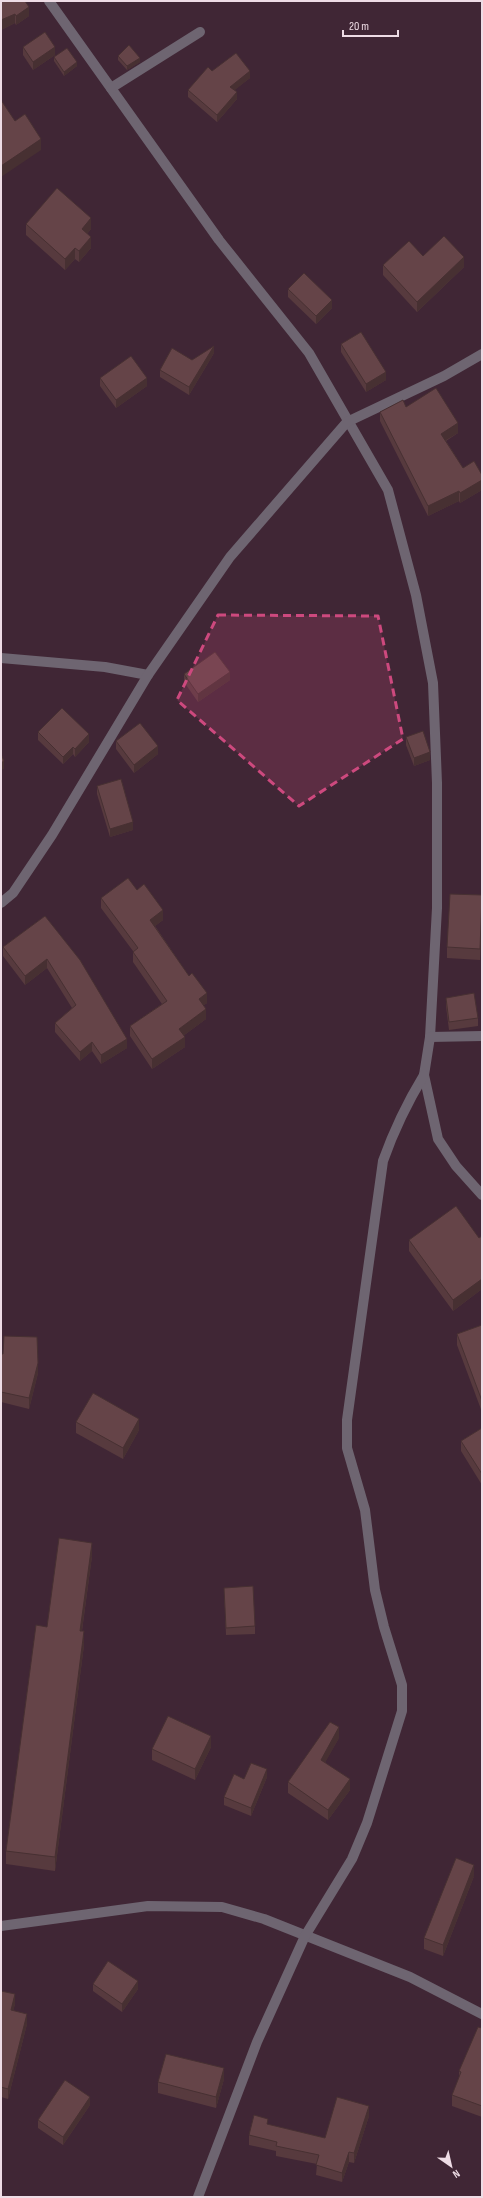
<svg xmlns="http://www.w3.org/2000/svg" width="483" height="2198" font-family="'Sofia Sans Condensed',sans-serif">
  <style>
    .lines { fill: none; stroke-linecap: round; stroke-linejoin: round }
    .minor { stroke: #6e6571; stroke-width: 10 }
    .wall { fill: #573a3e }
    .shaded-wall { fill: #473032 }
    .building { fill: #654448; stroke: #473032 }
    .marked { fill: #cd497e; fill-opacity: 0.2; stroke: #cd497e; stroke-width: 3; stroke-dasharray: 8 5; stroke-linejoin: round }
  </style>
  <rect width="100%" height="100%" fill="#402635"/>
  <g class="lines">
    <g class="minor">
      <path d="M 49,1 L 219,240 L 309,353 L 388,490 L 416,595 L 433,683 L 437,783 L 437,908 L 430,1037 L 424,1075 L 438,1139 L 456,1166 L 482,1195"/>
      <path d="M 111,88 L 200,32"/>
      <path d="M 1,658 L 105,667 L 148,675"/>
      <path d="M 1,903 L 13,893 L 52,835 L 148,675 L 230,557 L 347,422 L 444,376 L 482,354"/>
      <path d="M 430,1037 L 482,1036"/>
      <path d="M 1,1926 L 148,1906 L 222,1907 L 264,1919 L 410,1977 L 482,2014"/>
      <path d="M 198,2197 L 257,2042 L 305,1936 L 352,1859 L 367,1823 L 402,1711 L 402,1685 L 384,1627 L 375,1590 L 365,1510 L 347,1448 L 347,1420 L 383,1161 C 394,1130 407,1103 424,1075"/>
    </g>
  </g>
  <g class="wall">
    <path d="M 1,1 L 29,16 L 16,25 L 15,23 L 1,30 Z"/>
    <path d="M 23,47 L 55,55 L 33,70 L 23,55 Z"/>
    <path d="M 118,56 L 140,62 L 127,70 L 118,60 Z"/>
    <path d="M 54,57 L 77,66 L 64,76 L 54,61 Z"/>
    <path d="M 212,71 L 250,78 L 234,90 L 237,99 L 217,122 L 188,97 L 188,90 Z"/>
    <path d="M 26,224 L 91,229 L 87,234 L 91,248 L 79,262 L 75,259 L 65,270 L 26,235 Z"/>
    <path d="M 423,256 L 464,267 L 417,312 L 383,275 L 383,265 Z"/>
    <path d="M 288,289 L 332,308 L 316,324 L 288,297 Z"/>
    <path d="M 341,344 L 386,380 L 366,392 L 341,352 Z"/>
    <path d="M 214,353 L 189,395 L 160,377 L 160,370 Z"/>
    <path d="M 100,378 L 147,386 L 116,408 L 100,386 Z"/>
    <path d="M 406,407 L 458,433 L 446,441 L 463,468 L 482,475 L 482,490 L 460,503 L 459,501 L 428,516 L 380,421 L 380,412 Z"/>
    <path d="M 184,674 L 230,680 L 198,702 L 184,682 Z"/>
    <path d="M 38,732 L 89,742 L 75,757 L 73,754 L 63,764 L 38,740 Z"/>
    <path d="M 406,737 L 430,760 L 414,766 L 406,745 Z"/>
    <path d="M 116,741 L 158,754 L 134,773 L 116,749 Z"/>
    <path d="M 97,786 L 133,830 L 110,837 L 97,794 Z"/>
    <path d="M 137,890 L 163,920 L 155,926 L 207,1003 L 204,1005 L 206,1019 L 183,1036 L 185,1047 L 152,1069 L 130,1036 L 130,1026 L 162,1004 L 133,962 L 133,951 L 101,908 L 101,898 Z"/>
    <path d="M 482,895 L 480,960 L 447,958 L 447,947 Z"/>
    <path d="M 45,916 L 127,1048 L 101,1064 L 92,1051 L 80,1061 L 55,1032 L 55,1023 L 72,1008 L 47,968 L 25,985 L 3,956 L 3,947 Z"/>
    <path d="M 446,998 L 478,1018 L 478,1026 L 449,1030 L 446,1006 Z"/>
    <path d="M 482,1236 L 482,1289 L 453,1311 L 409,1251 L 409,1240 L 479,1238 Z"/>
    <path d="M 482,1325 L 482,1412 L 457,1345 L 457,1334 Z"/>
    <path d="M 1,1354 L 3,1354 L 38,1373 L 29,1409 L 1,1402 Z"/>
    <path d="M 76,1422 L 139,1430 L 123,1459 L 76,1433 Z"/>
    <path d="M 482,1428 L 482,1485 L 461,1451 L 461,1441 Z"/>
    <path d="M 92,1556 L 82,1631 L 84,1645 L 55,1871 L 6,1864 L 6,1851 L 47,1627 Z"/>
    <path d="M 224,1588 L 255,1626 L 255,1634 L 226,1635 Z"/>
    <path d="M 339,1738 L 325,1762 L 350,1790 L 328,1820 L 288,1793 L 288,1782 Z"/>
    <path d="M 211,1747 L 195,1780 L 152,1760 L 152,1749 Z"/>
    <path d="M 267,1777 L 251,1816 L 224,1805 L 224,1797 L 244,1779 Z"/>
    <path d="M 474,1876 L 443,1956 L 424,1949 L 424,1938 Z"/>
    <path d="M 93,1984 L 138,1989 L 122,2012 L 93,1991 Z"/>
    <path d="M 1,1991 L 15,2004 L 13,2011 L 27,2024 L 8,2099 L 1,2097 Z"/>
    <path d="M 482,2028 L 482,2117 L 452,2106 L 452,2095 L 459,2079 L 459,2071 Z"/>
    <path d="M 224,2079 L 216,2108 L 158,2093 L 158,2082 Z"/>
    <path d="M 90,2105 L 63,2145 L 38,2128 L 38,2120 Z"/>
    <path d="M 369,2116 L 354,2163 L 349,2162 L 342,2182 L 316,2175 L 317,2164 L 276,2156 L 276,2151 L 249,2145 L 249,2135 L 268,2125 L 325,2138 Z"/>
  </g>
  <g class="shaded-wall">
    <path d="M 29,7 L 29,16 L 16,25 L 16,16 Z"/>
    <path d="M 15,14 L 15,23 L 1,30 L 1,20 Z"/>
    <path d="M 55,47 L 55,55 L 33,70 L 33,62 Z"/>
    <path d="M 140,58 L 140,62 L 127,70 L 127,66 Z"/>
    <path d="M 77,62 L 77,66 L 64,76 L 64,72 Z"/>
    <path d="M 250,71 L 250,78 L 230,94 L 230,87 Z"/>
    <path d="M 237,92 L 237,99 L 217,122 L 217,115 Z"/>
    <path d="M 41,139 L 41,150 L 1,177 L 1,166 Z"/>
    <path d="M 91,218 L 91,229 L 82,240 L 82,229 Z"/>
    <path d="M 91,237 L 91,248 L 79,262 L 79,251 Z"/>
    <path d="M 75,248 L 75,259 L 65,270 L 65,259 Z"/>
    <path d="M 464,257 L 464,267 L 417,312 L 417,302 Z"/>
    <path d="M 332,300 L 332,308 L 316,324 L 316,316 Z"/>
    <path d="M 214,346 L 214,353 L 189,395 L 189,387 Z"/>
    <path d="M 386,372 L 386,380 L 366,392 L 366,384 Z"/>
    <path d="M 147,378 L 147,386 L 116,408 L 116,400 Z"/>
    <path d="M 458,423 L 458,433 L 441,443 L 441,434 Z"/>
    <path d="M 482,480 L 482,490 L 460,503 L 460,493 Z"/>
    <path d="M 459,491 L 459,501 L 428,516 L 428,506 Z"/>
    <path d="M 230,672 L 230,680 L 198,702 L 198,694 Z"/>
    <path d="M 89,734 L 89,742 L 75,757 L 75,749 Z"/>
    <path d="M 158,746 L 158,754 L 134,773 L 134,765 Z"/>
    <path d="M 73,747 L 73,754 L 63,764 L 63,757 Z"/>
    <path d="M 430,752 L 430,760 L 414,766 L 414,758 Z"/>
    <path d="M 4,761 L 4,769 L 1,770 L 1,763 Z"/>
    <path d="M 133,822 L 133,830 L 110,837 L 110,829 Z"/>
    <path d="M 482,907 L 482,918 L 480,960 L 480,949 Z"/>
    <path d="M 163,910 L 163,920 L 150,930 L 150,920 Z"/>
    <path d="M 47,959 L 47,968 L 25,985 L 25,976 Z"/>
    <path d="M 207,993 L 207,1003 L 199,1009 L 199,999 Z"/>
    <path d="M 206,1009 L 206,1019 L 179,1039 L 179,1029 Z"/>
    <path d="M 185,1037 L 185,1047 L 152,1069 L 152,1059 Z"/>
    <path d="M 127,1039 L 127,1048 L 101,1064 L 101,1055 Z"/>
    <path d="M 92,1042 L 92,1051 L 80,1061 L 80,1052 Z"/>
    <path d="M 482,1278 L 482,1289 L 453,1311 L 453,1300 Z"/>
    <path d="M 38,1363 L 38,1373 L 29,1409 L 29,1398 Z"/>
    <path d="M 139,1419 L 139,1430 L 123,1459 L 123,1448 Z"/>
    <path d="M 92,1543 L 92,1556 L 80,1644 L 80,1631 Z"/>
    <path d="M 84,1631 L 84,1645 L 55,1871 L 55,1857 Z"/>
    <path d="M 339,1727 L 339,1738 L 321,1770 L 321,1760 Z"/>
    <path d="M 211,1736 L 211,1747 L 195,1780 L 195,1769 Z"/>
    <path d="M 267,1769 L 267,1777 L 251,1816 L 251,1808 Z"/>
    <path d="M 350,1779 L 350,1790 L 328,1820 L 328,1810 Z"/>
    <path d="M 474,1865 L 474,1876 L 443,1956 L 443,1945 Z"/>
    <path d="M 138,1981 L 138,1989 L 122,2012 L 122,2004 Z"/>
    <path d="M 15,1994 L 15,2004 L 11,2020 L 11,2010 Z"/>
    <path d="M 27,2014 L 27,2024 L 8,2099 L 8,2089 Z"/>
    <path d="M 224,2068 L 224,2079 L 216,2108 L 216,2097 Z"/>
    <path d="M 90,2097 L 90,2105 L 63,2145 L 63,2137 Z"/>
    <path d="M 369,2106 L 369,2116 L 354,2163 L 354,2153 Z"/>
    <path d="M 349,2152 L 349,2162 L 342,2182 L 342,2173 Z"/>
  </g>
  <g class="building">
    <path d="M 1,1 L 25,1 L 29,7 L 16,16 L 15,14 L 1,20 Z"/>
    <path d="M 45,32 L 55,47 L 33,62 L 23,47 Z"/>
    <path d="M 129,45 L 140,58 L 127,66 L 118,56 Z"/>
    <path d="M 67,48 L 77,62 L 64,72 L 54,57 Z"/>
    <path d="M 236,53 L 250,71 L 230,87 L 237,92 L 217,115 L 188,90 L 208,67 L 212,71 Z"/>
    <path d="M 1,100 L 15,121 L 25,114 L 41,139 L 1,166 Z"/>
    <path d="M 57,188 L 91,218 L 82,229 L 91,237 L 79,251 L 75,248 L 65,259 L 26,224 Z"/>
    <path d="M 444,236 L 464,257 L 417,302 L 383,265 L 409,241 L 423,256 Z"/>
    <path d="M 304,273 L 332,300 L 316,316 L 288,289 Z"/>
    <path d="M 361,332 L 386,372 L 366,384 L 341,344 Z"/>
    <path d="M 214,346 L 189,387 L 160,370 L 172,348 L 192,360 Z"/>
    <path d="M 131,356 L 147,378 L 116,400 L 100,378 Z"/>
    <path d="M 436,388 L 458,423 L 441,434 L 463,468 L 474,461 L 482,475 L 482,480 L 460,493 L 459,491 L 428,506 L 380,412 L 403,400 L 406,407 Z"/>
    <path d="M 215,652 L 230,672 L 198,694 L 184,674 Z"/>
    <path d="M 62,708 L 89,734 L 75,749 L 73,747 L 63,757 L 38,732 Z"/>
    <path d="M 140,723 L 158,746 L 134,765 L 116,741 Z"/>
    <path d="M 423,731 L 430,752 L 414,758 L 406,737 Z"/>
    <path d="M 1,754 L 4,761 L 1,763 Z"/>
    <path d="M 121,779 L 133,822 L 110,829 L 97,786 Z"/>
    <path d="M 128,878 L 137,890 L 144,884 L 163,910 L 150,920 L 189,976 L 192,973 L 207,993 L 199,999 L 206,1009 L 179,1029 L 185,1037 L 152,1059 L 130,1026 L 167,1001 L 133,952 L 138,948 L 101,898 Z"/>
    <path d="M 450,894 L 482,895 L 480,949 L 447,947 Z"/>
    <path d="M 45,916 L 80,960 L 127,1039 L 101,1055 L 92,1042 L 80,1052 L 55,1023 L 76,1005 L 47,959 L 25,976 L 3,947 Z"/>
    <path d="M 474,993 L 478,1018 L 449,1022 L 446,998 Z"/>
    <path d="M 456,1206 L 479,1238 L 482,1236 L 482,1279 L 453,1300 L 409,1240 Z"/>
    <path d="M 482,1325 L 482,1401 L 457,1334 Z"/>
    <path d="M 4,1336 L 37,1337 L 38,1363 L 29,1398 L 1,1392 L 1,1354 L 3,1354 Z"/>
    <path d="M 93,1393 L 139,1419 L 123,1448 L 76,1422 Z"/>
    <path d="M 482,1428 L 482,1474 L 461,1441 Z"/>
    <path d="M 59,1538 L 92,1543 L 80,1631 L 84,1631 L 55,1857 L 6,1851 L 36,1625 L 47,1627 Z"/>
    <path d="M 253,1586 L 255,1626 L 226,1628 L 224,1588 Z"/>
    <path d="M 168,1716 L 211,1736 L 195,1769 L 152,1749 Z"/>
    <path d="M 330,1722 L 339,1727 L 321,1760 L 350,1779 L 328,1810 L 288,1782 Z"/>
    <path d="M 251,1763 L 267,1769 L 251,1808 L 224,1797 L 234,1774 L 244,1779 Z"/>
    <path d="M 456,1858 L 474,1865 L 443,1945 L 424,1938 Z"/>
    <path d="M 108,1961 L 138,1981 L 122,2004 L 93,1984 Z"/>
    <path d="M 1,1991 L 15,1994 L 11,2010 L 27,2014 L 8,2089 L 1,2087 Z"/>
    <path d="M 478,2027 L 482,2028 L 482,2106 L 452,2095 L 461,2072 L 459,2071 Z"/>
    <path d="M 166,2054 L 224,2068 L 216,2097 L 158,2082 Z"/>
    <path d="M 65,2080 L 90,2097 L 63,2137 L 38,2120 Z"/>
    <path d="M 337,2097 L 369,2106 L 354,2153 L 349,2152 L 342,2173 L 316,2165 L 319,2155 L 276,2146 L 277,2142 L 249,2135 L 254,2115 L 268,2119 L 267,2124 L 325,2138 Z"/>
  </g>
  <path class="marked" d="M 218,615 L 378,616 L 403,739 L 299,806 L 177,700 Z"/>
  <rect width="483" height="2198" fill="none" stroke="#eedce5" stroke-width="4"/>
  <g transform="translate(451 2166) rotate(146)" stroke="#402635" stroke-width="3" paint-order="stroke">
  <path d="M0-3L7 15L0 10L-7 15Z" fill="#eedce5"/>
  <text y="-6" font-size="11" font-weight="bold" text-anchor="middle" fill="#eedce5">N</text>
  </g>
  <path d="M343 30v6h55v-6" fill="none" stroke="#eedce5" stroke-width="2"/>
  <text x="349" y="30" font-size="12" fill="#eedce5" stroke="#402635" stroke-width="3" paint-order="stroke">20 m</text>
</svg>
